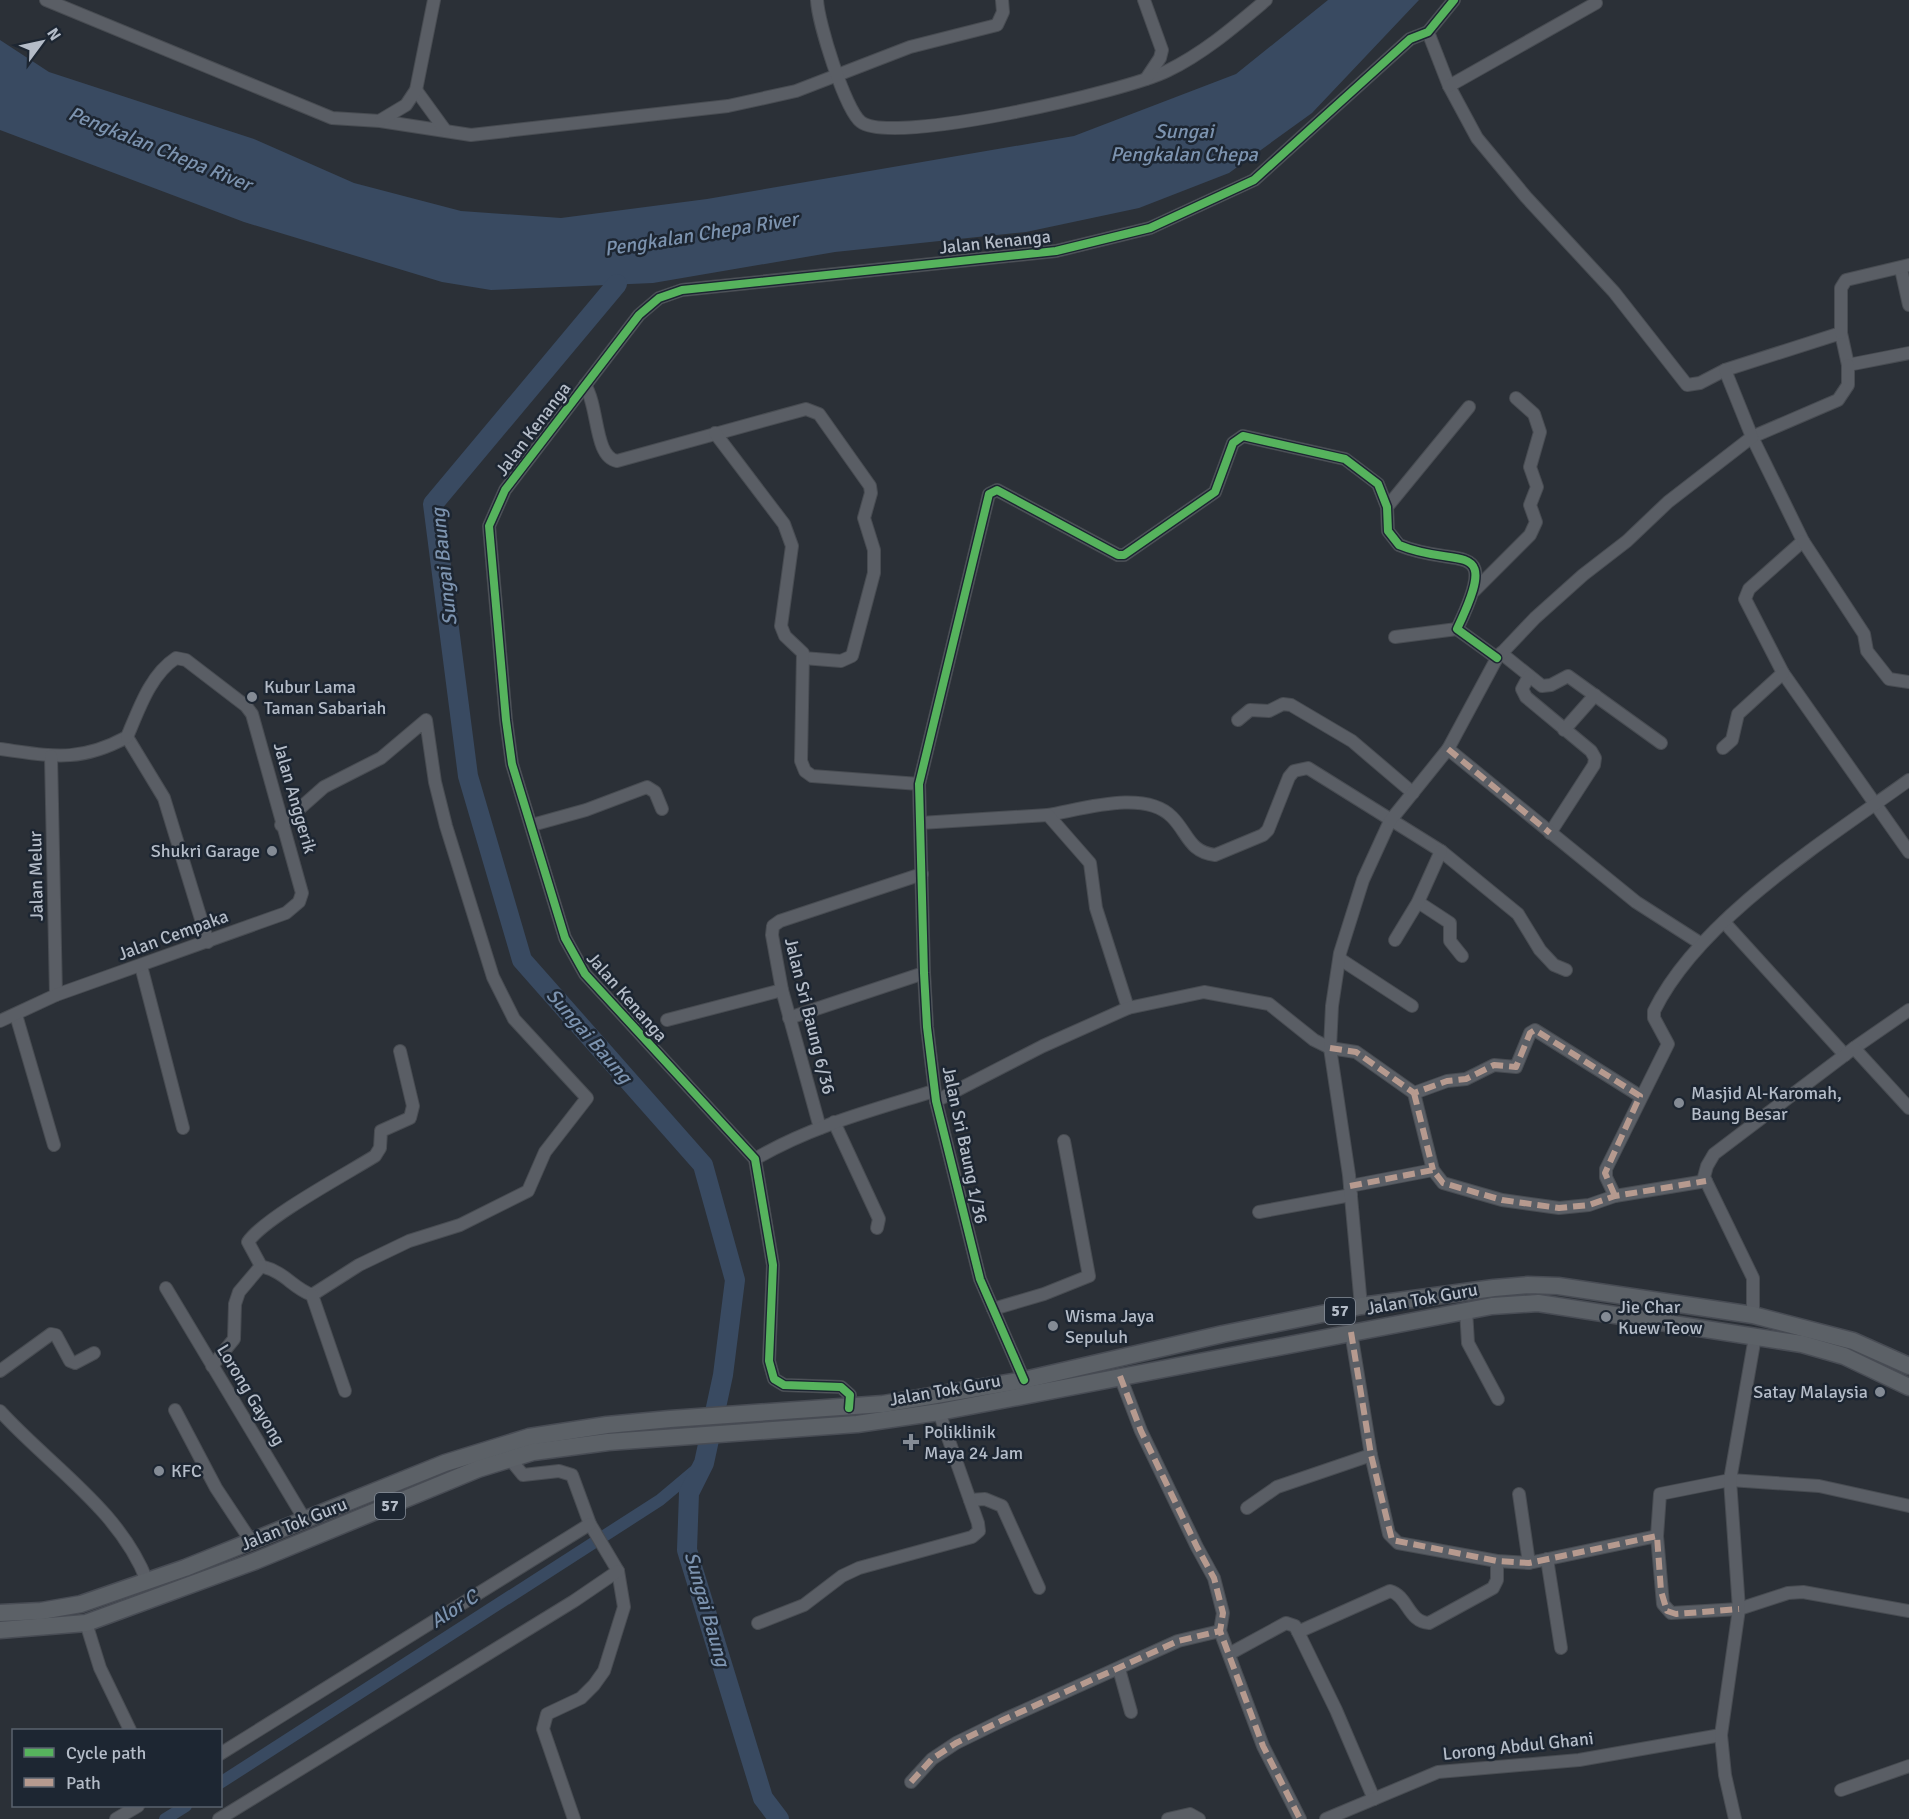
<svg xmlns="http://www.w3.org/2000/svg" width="1909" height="1819" font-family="Signika,sans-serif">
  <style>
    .water { fill: #394a61 }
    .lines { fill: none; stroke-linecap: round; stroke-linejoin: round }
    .canal { stroke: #394a61; stroke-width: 12 }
    .river { stroke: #394a61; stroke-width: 20 }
    .minor-casing { stroke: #484c52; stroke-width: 14 }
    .major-casing { stroke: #484c54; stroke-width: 19 }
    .minor { stroke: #5a5e65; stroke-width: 12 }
    .major { stroke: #5c6167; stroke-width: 16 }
    .quiet { stroke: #b69a8f; stroke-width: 6; stroke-dasharray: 12 6; stroke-linecap: butt }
    .cycleway-casing { stroke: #1d2632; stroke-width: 11 }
    .cycleway { stroke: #56b35d; stroke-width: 8 }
    .poi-dot { fill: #848b95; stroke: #1d2632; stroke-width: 2 }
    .labels { text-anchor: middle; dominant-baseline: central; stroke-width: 5; stroke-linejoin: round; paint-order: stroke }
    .shield { fill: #1d2632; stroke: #878f9b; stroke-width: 1.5 }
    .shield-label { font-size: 16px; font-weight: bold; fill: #b4bcc8 }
    .street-label { font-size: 18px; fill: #b4bcc8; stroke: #1d2632 }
    .poi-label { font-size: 18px; fill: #b4bcc8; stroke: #1d2632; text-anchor: start }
    .water-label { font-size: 20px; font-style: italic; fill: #7c93af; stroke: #1d2632 }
  </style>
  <rect width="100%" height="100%" fill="#2b3037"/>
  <path class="water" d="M 1328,0 L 1419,0 L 1312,113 L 1229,173 L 1139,208 L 1026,232 L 835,252 L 653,283 L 491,290 L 442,282 L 244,222 L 0,130 L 0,40 L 49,72 L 254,139 L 354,183 L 461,211 L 561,218 L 707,199 L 1074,136 L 1236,74 Z"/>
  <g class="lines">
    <g class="canal">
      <path d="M 220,1783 L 660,1500 L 704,1463"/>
      <path d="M 165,1819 L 186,1806"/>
    </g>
    <path class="river" d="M 617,284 L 433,504 L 468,776 L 522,960 L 703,1165 L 735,1280 L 723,1375 L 704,1463 L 689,1493 L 687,1550 L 763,1798 L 779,1819"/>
    <defs>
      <g id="minor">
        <path d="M 46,0 L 332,118 L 380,121 L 471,135 L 728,106 L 796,91 L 910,47 L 997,25 L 1003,12 L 1002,0"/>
        <path d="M 817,0 C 818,22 845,110 861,122 C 892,146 1127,91 1167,71 C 1204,53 1234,27 1266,0"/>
        <path d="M 1144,0 L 1162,50 L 1160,58 L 1146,79"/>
        <path d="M 1428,32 L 1449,86 L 1477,138 L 1526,197 L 1614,292 L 1687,385 L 1700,383 L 1725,370 L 1841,333 L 1848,365 L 1909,353"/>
        <path d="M 1449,86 L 1596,3"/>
        <path d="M 416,90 L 445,130"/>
        <path d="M 381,120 L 406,105 L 416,90 L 434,0"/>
        <path d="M 1901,269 L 1909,305"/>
        <path d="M 1841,333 L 1841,288 L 1846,280 L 1909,265"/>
        <path d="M 1848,365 L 1848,385 L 1838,400 L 1752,437 L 1803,541 L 1749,589 L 1745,599 L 1783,673 L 1909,852"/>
        <path d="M 585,385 C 599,407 594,457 617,461 L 806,409 L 819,414 L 870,486 L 871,493 L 864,518 L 874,550 L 874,573 L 852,656 L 841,661 L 803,658"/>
        <path d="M 715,433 L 784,524 L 792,546 L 781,626 L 785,636 L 803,653 L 801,761 L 805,771 L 812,776 L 919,784"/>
        <path d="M 1387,507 L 1469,407"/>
        <path d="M 1803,541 L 1864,634 L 1867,651 L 1889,679 L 1909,682"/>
        <path d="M 1474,591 L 1530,535 L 1536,522 L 1530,505 L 1537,487 L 1530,467 L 1540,432 L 1534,414 L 1516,398"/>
        <path d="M 1395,637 L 1457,629"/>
        <path d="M 1501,653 L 1542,686 L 1551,685 L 1568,676 L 1661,743"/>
        <path d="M 1529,676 L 1522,689 L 1526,697 L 1591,751 L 1595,758 L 1594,765 L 1550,833"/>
        <path d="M 1238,720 L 1250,710 L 1269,711 L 1283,704 L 1291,705 L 1352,741 L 1413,793"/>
        <path d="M 1564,730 L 1595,695"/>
        <path d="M 127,737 L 164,798 L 208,942"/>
        <path d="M 1723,748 L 1732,740 L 1738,714 L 1783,673"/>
        <path d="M 0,749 C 52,756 79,763 127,737"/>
        <path d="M 1448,749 L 1636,902 L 1700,943"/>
        <path d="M 51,756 L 56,995"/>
        <path d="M 1048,815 C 1083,809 1145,789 1172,817 C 1188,833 1189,852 1215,855 L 1263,835 L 1268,830 L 1289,777 L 1294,771 L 1308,768 L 1441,851 L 1518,914 L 1540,950 L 1554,965 L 1566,970"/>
        <path d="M 920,823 L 1048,815 L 1090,863 L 1096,908 L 1128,1008"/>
        <path d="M 281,825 L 324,787 L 381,758 L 426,720 L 435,782 L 446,826 L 493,977 L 514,1019 L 587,1098 L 545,1152 L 528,1191 L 460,1225 L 409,1241 L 359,1265 L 312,1295 C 291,1287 287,1273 261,1266 L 248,1242 C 264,1218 346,1174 375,1156 L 380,1148 L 381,1131 L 410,1118 L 413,1106 L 400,1051"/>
        <path d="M 532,825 L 586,810 L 647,787 L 655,792 L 662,809"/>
        <path d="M 1418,902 L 1450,923 L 1450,941 L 1462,956"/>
        <path d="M 1724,922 L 1845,1055"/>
        <path d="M 1395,940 L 1418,902 L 1441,851"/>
        <path d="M 1340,959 L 1412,1006"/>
        <path d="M 141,966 L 183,1128"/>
        <path d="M 16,1015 L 54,1145"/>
        <path d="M 789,1018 L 924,973"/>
        <path d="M 667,1020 L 782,990"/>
        <path d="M 0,1021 L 56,995 L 286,913 L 299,902 L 302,893 L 252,714 L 246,706 L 186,660 L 176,658 C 150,675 139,709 127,737"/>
        <path d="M 1854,1048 L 1909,1010"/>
        <path d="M 1414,1093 L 1433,1170"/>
        <path d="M 936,1101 L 1043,1046 L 1128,1008 L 1204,992 L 1269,1004 L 1314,1040 L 1330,1048 L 1356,1052 L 1414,1093 L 1447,1081 L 1466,1079 L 1494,1065 L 1516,1067 L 1530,1033 L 1535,1030 L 1640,1096"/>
        <path d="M 834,1122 L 879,1219 L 877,1228"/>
        <path d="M 820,1128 L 782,990 L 772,935 L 773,926 L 780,921 L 922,874"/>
        <path d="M 755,1159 C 811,1126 873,1110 934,1091"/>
        <path d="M 1350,1186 L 1433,1170 L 1443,1183 L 1502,1200 L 1559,1208 L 1589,1205 L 1615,1196 L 1706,1181"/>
        <path d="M 1615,1196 L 1606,1177 L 1606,1169 L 1668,1044 L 1654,1018 L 1654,1011 C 1699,919 1826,840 1909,780"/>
        <path d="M 1259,1212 L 1351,1195"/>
        <path d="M 166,1288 L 305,1520"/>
        <path d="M 312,1295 L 345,1391"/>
        <path d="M 1361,1306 L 1349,1175 L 1330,1048 L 1332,1006 L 1340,953 L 1363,880 L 1390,821 L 1448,749 L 1497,658 L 1535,618 L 1583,575 L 1627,541 L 1668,502 L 1752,437 L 1725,370"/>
        <path d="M 993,1309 L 1044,1294 L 1089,1276 L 1064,1141"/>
        <path d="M 1466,1310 L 1468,1343 L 1498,1399"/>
        <path d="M 1753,1315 L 1753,1278 L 1704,1177 L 1707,1166 L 1714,1154 L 1854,1048 L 1909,1108"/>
        <path d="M 1351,1332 L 1371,1455 L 1389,1534 L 1398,1543 L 1497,1561 L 1529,1563 L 1657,1536 L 1663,1604 L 1671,1613 L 1739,1609 L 1788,1593 L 1803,1592 L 1909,1611"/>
        <path d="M 212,1366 L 234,1339 L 235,1304 L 239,1292 L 261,1266"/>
        <path d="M 0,1371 L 51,1334 L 56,1335 L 70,1361 L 75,1363 L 94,1353"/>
        <path d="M 1120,1376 L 1141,1431 L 1197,1547 L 1214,1578 L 1223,1613 L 1220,1631 L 1263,1746 L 1300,1819"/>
        <path d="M 1024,1380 L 980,1279 L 936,1101 L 927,1027 L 924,973 L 919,784 L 989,494 L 997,490 L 1118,555 L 1124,555 L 1215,492 L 1233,443 L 1243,436 L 1345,459 L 1378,484 L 1387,507 L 1388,531 L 1399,545 C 1458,570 1502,535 1457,629 L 1497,658"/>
        <path d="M 849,1408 L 850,1395 L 841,1387 L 784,1385 L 774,1379 L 769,1361 L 773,1265 L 755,1159 L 585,974 L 565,938 L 512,764 L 506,720 L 489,526 L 505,490 L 639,315 L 659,298 L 682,290 L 1056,251 L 1150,228 L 1254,180 L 1410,39 L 1428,32 L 1454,0"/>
        <path d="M 175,1410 L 216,1488 L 251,1541"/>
        <path d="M 0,1411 C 50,1466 120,1510 147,1581"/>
        <path d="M 510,1459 L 523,1475 L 559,1471 L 572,1475 L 590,1524 L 618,1571 L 624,1607 L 604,1671 L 594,1685 L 581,1698 L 547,1714 L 543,1729 L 574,1819"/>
        <path d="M 1519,1494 L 1529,1563"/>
        <path d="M 970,1500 L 985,1499 L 1002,1506 L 1039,1588"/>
        <path d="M 1247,1508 L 1277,1487 L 1371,1455"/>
        <path d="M 1657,1536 L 1660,1494 L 1730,1480 L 1819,1486 L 1909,1506"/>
        <path d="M 1547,1559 L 1561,1648"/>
        <path d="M 86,1623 L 100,1668 L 130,1730"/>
        <path d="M 758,1623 L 804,1605 L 842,1576 L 859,1568 L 972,1537 L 979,1531 L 978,1523 L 939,1412"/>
        <path d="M 1298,1632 L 1336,1710 L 1374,1799"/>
        <path d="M 1229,1654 L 1286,1623 L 1295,1626 L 1298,1632 L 1390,1591 C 1408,1596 1408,1622 1429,1623 L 1493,1588 L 1497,1580 L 1497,1561"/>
        <path d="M 1119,1669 L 1131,1712"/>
        <path d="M 220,1754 L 590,1524"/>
        <path d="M 911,1782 L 932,1759 L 956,1743 L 1003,1720 L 1178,1641 L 1220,1631"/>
        <path d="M 1841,1790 L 1909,1766"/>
        <path d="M 116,1819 L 138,1806"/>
        <path d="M 219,1819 L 574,1601 L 618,1571"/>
        <path d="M 1168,1819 L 1190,1814 L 1199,1819"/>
        <path d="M 1326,1819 L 1438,1772 L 1579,1760 L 1721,1735"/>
        <path d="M 1735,1819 L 1725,1775 L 1721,1735 L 1739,1609 L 1730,1480 L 1755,1337"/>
      </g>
      <g id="major">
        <path d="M 0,1613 L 41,1611 L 81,1604 L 185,1568 L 445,1463 L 529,1437 L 607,1425 L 670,1419 L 883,1404 L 1024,1380 L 1223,1334 L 1361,1306 L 1494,1288 L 1528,1285 L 1558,1286 L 1753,1315 L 1853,1341 L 1909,1366"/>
        <path d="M 0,1630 L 86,1623 L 255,1561 L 478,1469 L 533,1452 L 608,1442 L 857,1424 L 939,1412 L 1492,1306 L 1538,1303 L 1802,1344 L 1844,1356 L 1909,1387"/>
      </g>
    </defs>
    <use href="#minor" class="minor-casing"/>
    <use href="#major" class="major-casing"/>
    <use href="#minor" class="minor"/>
    <use href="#major" class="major"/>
    <g class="quiet">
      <path d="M 1448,749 L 1550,833"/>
      <path d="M 1330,1048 L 1356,1052 L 1414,1093 L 1447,1081 L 1466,1079 L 1494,1065 L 1516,1067 L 1530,1033 L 1535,1030 L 1640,1096 L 1605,1173 L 1615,1196"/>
      <path d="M 1414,1093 L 1433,1170"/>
      <path d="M 1350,1186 L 1433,1170 L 1443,1183 L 1502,1200 L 1559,1208 L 1589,1205 L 1615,1196 L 1706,1181"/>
      <path d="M 1351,1332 L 1371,1455 L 1392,1540 L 1497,1561 L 1529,1563 L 1657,1536 L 1661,1591 L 1667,1611 L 1676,1614 L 1739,1609"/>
      <path d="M 1120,1376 L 1141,1431 L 1197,1547 L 1214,1578 L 1223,1613 L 1220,1631 L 1263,1746 L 1300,1819"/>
      <path d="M 911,1782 L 932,1759 L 956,1743 L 1003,1720 L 1178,1641 L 1220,1631"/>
    </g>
    <defs>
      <g id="cycleway">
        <path d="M 1024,1380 L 980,1279 L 936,1101 L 927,1027 L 924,973 L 919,784 L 989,494 L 997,490 L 1118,555 L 1124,555 L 1215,492 L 1233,443 L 1243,436 L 1345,459 L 1378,484 L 1387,507 L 1388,531 L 1399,545 C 1458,570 1502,535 1457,629 L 1497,658"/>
        <path d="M 849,1408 L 850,1395 L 841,1387 L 784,1385 L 774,1379 L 769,1361 L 773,1265 L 755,1159 L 585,974 L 565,938 L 512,764 L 506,720 L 489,526 L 505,490 L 639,315 L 659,298 L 682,290 L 1056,251 L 1150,228 L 1254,180 L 1410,39 L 1428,32 L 1454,0"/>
      </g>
    </defs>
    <use href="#cycleway" class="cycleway-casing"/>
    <use href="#cycleway" class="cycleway"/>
  </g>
  <g class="poi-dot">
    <circle cx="252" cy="697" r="6"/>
    <circle cx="272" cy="851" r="6"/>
    <circle cx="1679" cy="1103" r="6"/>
    <circle cx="1606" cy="1317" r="6"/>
    <circle cx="1053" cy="1326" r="6"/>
    <circle cx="1880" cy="1392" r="6"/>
    <path d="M908 1433h6v6h6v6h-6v6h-6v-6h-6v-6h6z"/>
    <circle cx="159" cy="1471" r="6"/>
  </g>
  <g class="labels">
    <g class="shield">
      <rect x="1325" y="1298" width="30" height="26" rx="4.5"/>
      <rect x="375" y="1493" width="30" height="26" rx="4.5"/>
    </g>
    <g class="shield-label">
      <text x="1340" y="1311">57</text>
      <text x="390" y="1506">57</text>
    </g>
    <g class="street-label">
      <text transform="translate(995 242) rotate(-6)">Jalan Kenanga</text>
      <text transform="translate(533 429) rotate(-53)">Jalan Kenanga</text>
      <text transform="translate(295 798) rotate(74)">Jalan Anggerik</text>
      <text transform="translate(36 876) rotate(-91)">Jalan Melur</text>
      <text transform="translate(173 935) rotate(-20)">Jalan Cempaka</text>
      <text transform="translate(627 997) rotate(49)">Jalan Kenanga</text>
      <text transform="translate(810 1016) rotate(76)">Jalan Sri Baung 6/36</text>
      <text transform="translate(965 1145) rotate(78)">Jalan Sri Baung 1/36</text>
      <text transform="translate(1422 1299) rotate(-10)">Jalan Tok Guru</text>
      <text transform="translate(945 1390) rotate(-10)">Jalan Tok Guru</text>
      <text transform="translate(251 1395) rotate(59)">Lorong Gayong</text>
      <text transform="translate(294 1524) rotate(-22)">Jalan Tok Guru</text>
      <text transform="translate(1518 1746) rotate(-6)">Lorong Abdul Ghani</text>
    </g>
    <g class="poi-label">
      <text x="264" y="687">Kubur Lama<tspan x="264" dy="21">Taman Sabariah</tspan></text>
      <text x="260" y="851" text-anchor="end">Shukri Garage</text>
      <text x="1691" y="1093">Masjid Al-Karomah,<tspan x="1691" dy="21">Baung Besar</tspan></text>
      <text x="1618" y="1307">Jie Char<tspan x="1618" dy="21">Kuew Teow</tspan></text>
      <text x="1065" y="1316">Wisma Jaya<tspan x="1065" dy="21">Sepuluh</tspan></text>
      <text x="1868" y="1392" text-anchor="end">Satay Malaysia</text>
      <text x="924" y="1432">Poliklinik<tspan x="924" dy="21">Maya 24 Jam</tspan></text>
      <text x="171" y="1471">KFC</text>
    </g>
    <g class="water-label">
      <text x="1184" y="131">Sungai<tspan x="1184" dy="23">Pengkalan Chepa</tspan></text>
      <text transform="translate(160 149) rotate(22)">Pengkalan Chepa River</text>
      <text transform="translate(701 234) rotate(-9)">Pengkalan Chepa River</text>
      <text transform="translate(444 567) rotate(-96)">Sungai Baung</text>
      <text transform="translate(589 1036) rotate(49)">Sungai Baung</text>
      <text transform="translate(454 1609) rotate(-33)">Alor C</text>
      <text transform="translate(707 1609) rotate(74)">Sungai Baung</text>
    </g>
  </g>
  <rect x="12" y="1729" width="210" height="78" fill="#1d2632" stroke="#59626e" stroke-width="1.5"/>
  <rect x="24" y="1748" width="30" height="9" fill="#56b35d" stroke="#59626e" stroke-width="1.5"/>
  <text x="66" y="1759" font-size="18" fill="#b4bcc8">Cycle path</text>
  <rect x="24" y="1778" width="30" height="9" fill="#b69a8f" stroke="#59626e" stroke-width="1.5"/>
  <text x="66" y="1789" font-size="18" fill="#b4bcc8">Path</text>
  <g transform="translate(42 42) rotate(57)" stroke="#1d2632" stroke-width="4.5" paint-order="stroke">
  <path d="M0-4.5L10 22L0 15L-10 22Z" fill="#b4bcc8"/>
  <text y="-9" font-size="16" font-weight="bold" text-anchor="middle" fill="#b4bcc8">N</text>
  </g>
</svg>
